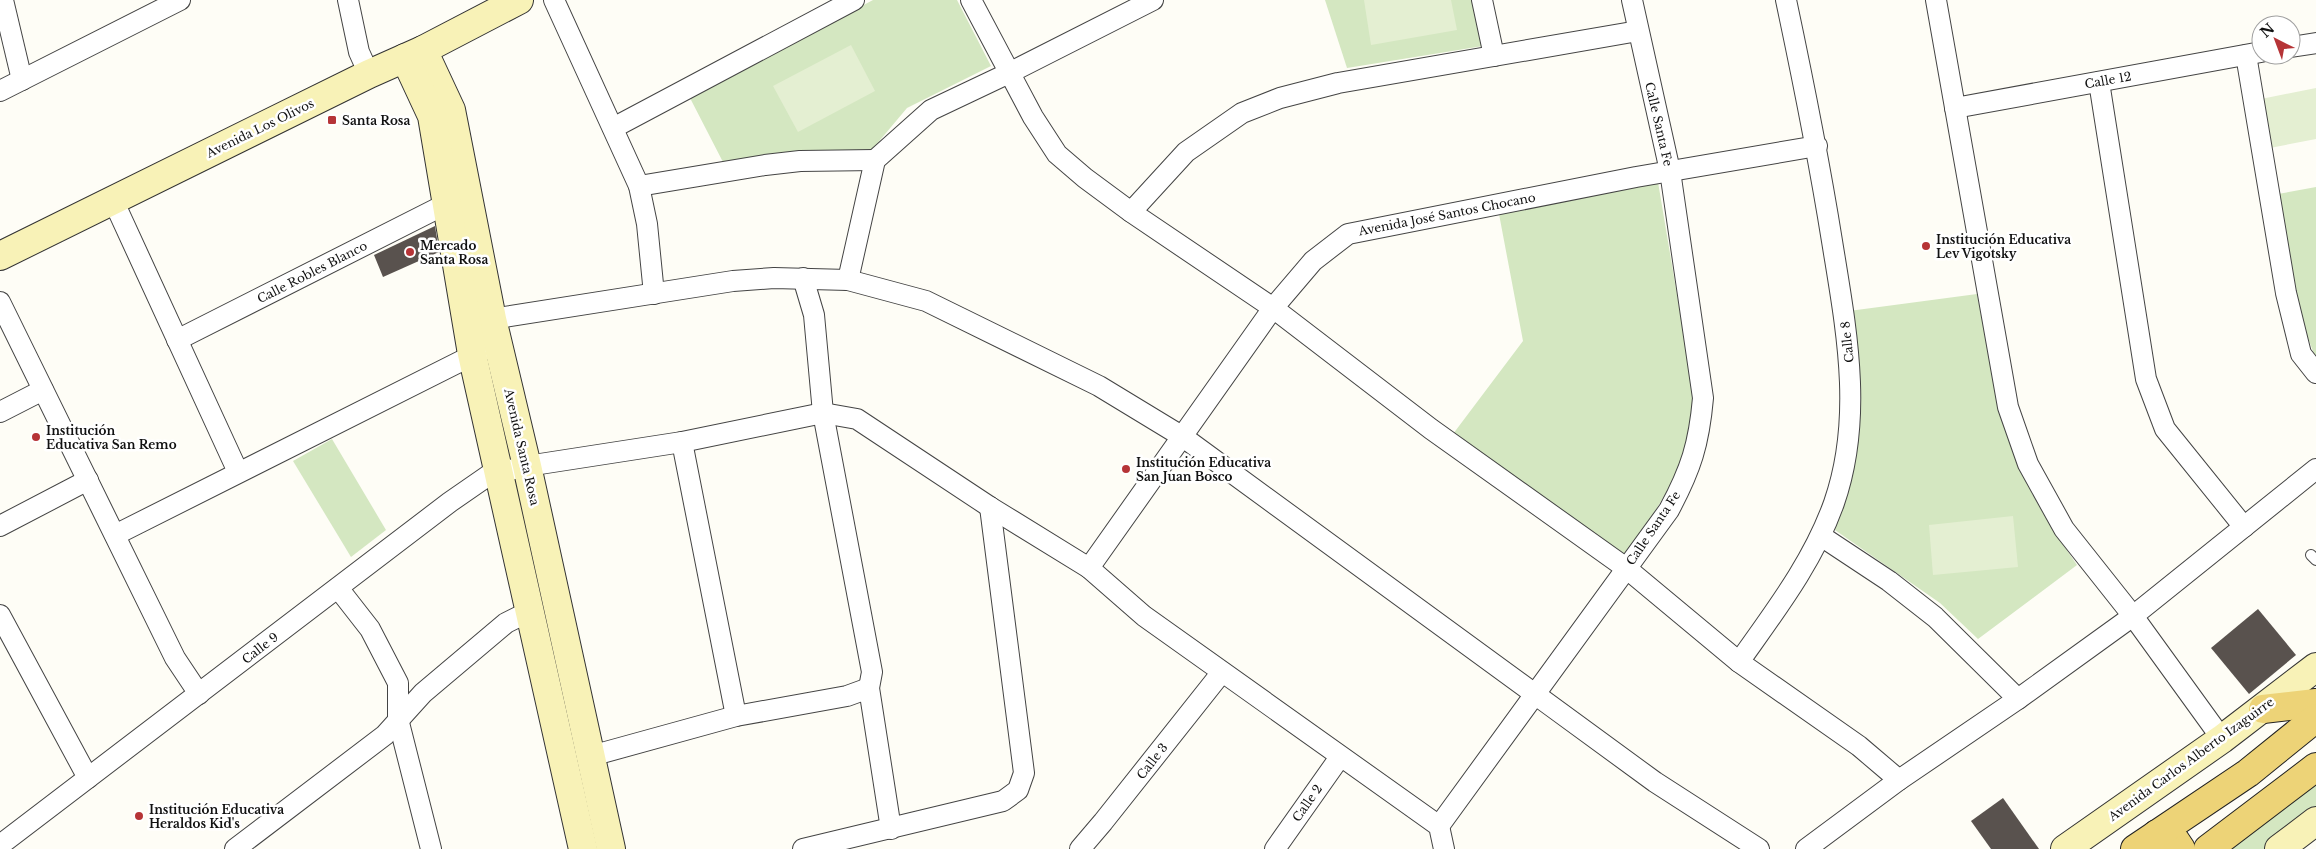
<svg xmlns="http://www.w3.org/2000/svg" width="2316" height="849" font-family="'Libre Baskerville',serif">
  <style>
    .grass { fill: #d4e7c1 }
    .pitch { fill: #e4efd2 }
    .building { fill: #59524e }
    .lines { fill: none; stroke-linecap: round; stroke-linejoin: round }
    .lane-casing { stroke: #444; stroke-width: 12 }
    .street-casing { stroke: #444; stroke-width: 22 }
    .secondary-casing { stroke: #333; stroke-width: 30 }
    .primary-casing { stroke: #222; stroke-width: 30 }
    .lane { stroke: #fff; stroke-width: 10 }
    .street { stroke: #fff; stroke-width: 20 }
    .secondary { stroke: #f8f2b7; stroke-width: 28 }
    .primary { stroke: #edd377; stroke-width: 28 }
    .poi-dot { fill: #b63437; stroke: #fff; stroke-width: 2 }
    .labels { text-anchor: middle; dominant-baseline: central; stroke-width: 5; stroke-linejoin: round; paint-order: stroke }
    .street-label { font-size: 12px; fill: #111; stroke: #fff }
    .poi-label { font-size: 12px; font-weight: bold; fill: #111; stroke: #fff; text-anchor: start }
  </style>
  <rect width="100%" height="100%" fill="#fefdf6"/>
  <g class="grass">
    <path d="M 873,0 L 957,0 L 991,66 L 907,108 L 870,152 L 724,164 L 690,98 Z"/>
    <path d="M 1325,0 L 1475,0 L 1483,46 L 1347,68 Z"/>
    <path d="M 1658,182 L 1693,390 C 1693,400 1694,411 1692,421 C 1685,473 1653,515 1623,557 L 1453,434 L 1523,341 L 1499,214 Z"/>
    <path d="M 2316,187 L 2316,359 L 2303,325 L 2278,194 Z"/>
    <path d="M 1977,294 C 1988,349 1995,406 2016,459 C 2031,497 2054,531 2077,565 L 1978,639 L 1940,603 L 1832,528 L 1849,311 Z"/>
    <path d="M 332,439 L 386,530 L 351,557 L 293,461 Z"/>
    <path d="M 2316,781 L 2316,809 L 2265,849 L 2222,849 Z"/>
  </g>
  <g class="pitch">
    <path d="M 1364,0 L 1451,0 L 1457,30 L 1371,45 Z"/>
    <path d="M 851,45 L 875,91 L 798,132 L 773,86 Z"/>
    <path d="M 2316,88 L 2316,139 L 2270,148 L 2261,99 Z"/>
    <path d="M 2013,516 L 2018,567 L 1933,575 L 1929,525 Z"/>
  </g>
  <g class="building">
    <path d="M 435,226 L 439,252 L 383,277 L 374,255 Z"/>
    <path d="M 2258,609 L 2296,655 L 2249,694 L 2211,648 Z"/>
    <path d="M 2003,798 L 2039,849 L 1991,849 L 1971,821 Z"/>
  </g>
  <g class="lines">
    <defs>
      <path id="lane" d="M 2311,555 L 2316,560"/>
      <g id="street">
        <path d="M 3,0 L 22,80"/>
        <path d="M 348,0 L 359,52 L 369,74"/>
        <path d="M 554,0 L 639,186 L 647,224 L 654,294"/>
        <path d="M 971,0 L 1033,117 L 1057,154 L 1085,178 L 1131,212 L 1273,308 L 1431,429 L 1626,568 L 1739,662 L 1859,746 L 1899,780"/>
        <path d="M 1482,0 L 1494,56"/>
        <path d="M 1936,0 L 2008,407 L 2028,464 L 2064,529 L 2133,616 L 2222,739"/>
        <path d="M 2291,47 L 2316,43"/>
        <path d="M 2246,55 L 2286,293 L 2301,354 L 2316,373"/>
        <path d="M 2099,82 L 2146,379 L 2165,429 L 2244,527"/>
        <path d="M 0,91 L 180,0"/>
        <path d="M 1955,108 L 2261,52"/>
        <path d="M 613,128 L 854,0"/>
        <path d="M 639,186 L 765,165 L 800,161 L 875,160"/>
        <path d="M 113,200 L 238,472"/>
        <path d="M 1131,212 L 1186,152 L 1242,113 L 1280,98 L 1338,83 L 1638,31"/>
        <path d="M 803,278 L 814,315 L 823,413 L 872,672 L 869,688 L 891,829"/>
        <path d="M 848,280 L 875,160 L 931,110 L 1009,73 L 1153,0"/>
        <path d="M 0,302 L 175,658 L 199,694"/>
        <path d="M 492,319 L 733,281 L 774,278 L 848,280 L 926,301 L 1099,386 L 1183,437 L 1655,782 L 1759,849"/>
        <path d="M 177,340 L 446,204"/>
        <path d="M 0,412 L 43,390"/>
        <path d="M 682,442 L 736,716"/>
        <path d="M 0,526 L 88,480"/>
        <path d="M 115,535 L 483,350"/>
        <path d="M 1821,536 L 1889,581 L 1935,617 L 2018,699"/>
        <path d="M 1089,568 L 1273,308 L 1313,261 L 1348,234 L 1636,177 L 1817,146"/>
        <path d="M 338,588 L 370,629 L 398,683 L 398,719 L 431,849"/>
        <path d="M 0,615 L 88,778"/>
        <path d="M 1739,662 C 1775,611 1813,562 1834,503 C 1864,417 1846,328 1832,241 C 1819,160 1803,80 1786,0"/>
        <path d="M 591,756 L 736,716 L 847,696 L 869,688"/>
        <path d="M 1439,826 L 1669,510 C 1691,469 1699,444 1703,398 L 1670,171 L 1632,0"/>
        <path d="M 0,845 L 450,502 L 489,475 L 527,466 L 682,442 L 823,413 L 857,419 L 990,507 L 1089,568 L 1144,616 L 1439,826 L 1444,849"/>
        <path d="M 235,849 L 385,735 L 423,693 L 506,623 L 530,611"/>
        <path d="M 803,849 L 1003,801 L 1018,790 L 1024,773 L 990,507"/>
        <path d="M 1080,849 L 1103,822 L 1222,672"/>
        <path d="M 1275,849 L 1340,757"/>
        <path d="M 1806,849 L 1899,780 L 2018,699 L 2133,616 L 2316,469"/>
      </g>
      <g id="secondary">
        <path d="M 423,50 L 451,110 L 492,319 L 527,466 L 611,849"/>
        <path d="M 405,58 L 432,116 L 472,354 L 583,849"/>
        <path d="M 0,256 L 369,74 L 423,50 L 519,0"/>
        <path d="M 2065,849 L 2222,739 L 2316,667"/>
        <path d="M 2279,849 L 2316,821"/>
      </g>
      <g id="primary">
        <path d="M 2263,709 L 2316,703"/>
        <path d="M 2157,834 L 2175,840 L 2181,849"/>
        <path d="M 2135,849 L 2248,773 L 2316,718"/>
        <path d="M 2208,849 L 2316,767"/>
      </g>
    </defs>
    <use href="#lane" class="lane-casing"/>
    <use href="#street" class="street-casing"/>
    <use href="#secondary" class="secondary-casing"/>
    <use href="#primary" class="primary-casing"/>
    <use href="#lane" class="lane"/>
    <use href="#street" class="street"/>
    <use href="#secondary" class="secondary"/>
    <use href="#primary" class="primary"/>
  </g>
  <g class="poi-dot">
    <rect x="327" y="115" width="10" height="10" rx="2.5"/>
    <circle cx="1926" cy="246" r="5"/>
    <circle cx="410" cy="252" r="5"/>
    <circle cx="36" cy="437" r="5"/>
    <circle cx="1126" cy="469" r="5"/>
    <circle cx="139" cy="816" r="5"/>
  </g>
  <g class="labels">
    <g class="street-label">
      <text transform="translate(2108 80) rotate(-10)">Calle 12</text>
      <text transform="translate(1659 124) rotate(77)">Calle Santa Fe</text>
      <text transform="translate(260 128) rotate(-26)">Avenida Los Olivos</text>
      <text transform="translate(1447 214) rotate(-11)">Avenida José Santos Chocano</text>
      <text transform="translate(312 272) rotate(-27)">Calle Robles Blanco</text>
      <text transform="translate(1847 342) rotate(-96)">Calle 8</text>
      <text transform="translate(522 447) rotate(77)">Avenida Santa Rosa</text>
      <text transform="translate(1653 528) rotate(-56)">Calle Santa Fe</text>
      <text transform="translate(260 648) rotate(-38)">Calle 9</text>
      <text transform="translate(2191 759) rotate(-36)">Avenida Carlos Alberto Izaguirre</text>
      <text transform="translate(1152 761) rotate(-52)">Calle 3</text>
      <text transform="translate(1307 803) rotate(-55)">Calle 2</text>
    </g>
    <g class="poi-label">
      <text x="342" y="120">Santa Rosa</text>
      <text x="1936" y="239">Institución Educativa<tspan x="1936" dy="14">Lev Vigotsky</tspan></text>
      <text x="420" y="245">Mercado<tspan x="420" dy="14">Santa Rosa</tspan></text>
      <text x="46" y="430">Institución<tspan x="46" dy="14">Educativa San Remo</tspan></text>
      <text x="1136" y="462">Institución Educativa<tspan x="1136" dy="14">San Juan Bosco</tspan></text>
      <text x="149" y="809">Institución Educativa<tspan x="149" dy="14">Heraldos Kid's</tspan></text>
    </g>
  </g>
  <g transform="translate(2276 40) rotate(318)"><circle r="24" fill="#ffffff" stroke="#a0a0a0"/>
  <path d="M0-4L9 19L0 12L-9 19Z" fill="#b63437"/>
  <text y="-8" font-size="14" font-weight="bold" text-anchor="middle" fill="#111111">N</text>
  </g>
</svg>
